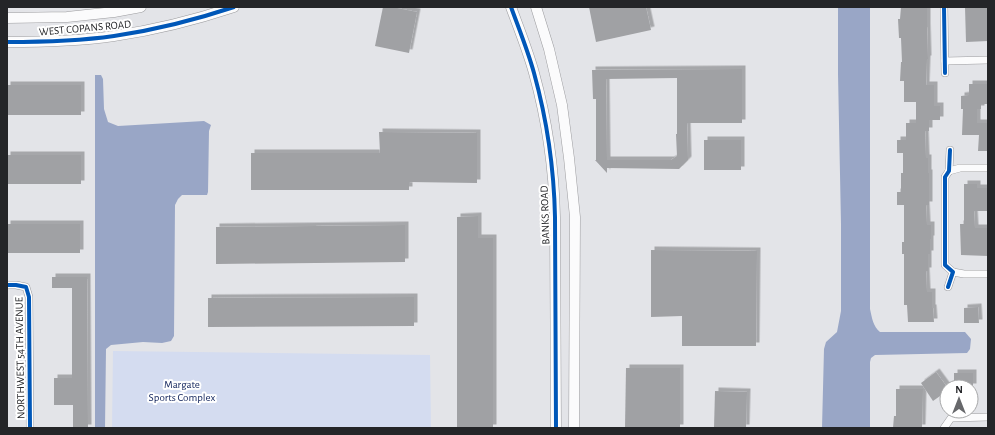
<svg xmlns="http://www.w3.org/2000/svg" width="995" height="435" font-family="'Alegreya Sans',sans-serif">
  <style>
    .green { fill: #d4dcf0 }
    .water { fill: #99a6c6 }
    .building { fill: #a0a1a4; fill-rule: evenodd; filter: url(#shadow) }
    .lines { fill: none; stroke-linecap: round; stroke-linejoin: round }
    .street-casing { stroke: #9c9c9f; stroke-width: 8 }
    .secondary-casing { stroke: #9c9c9f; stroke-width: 11 }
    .street { stroke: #fbfbfc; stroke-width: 7 }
    .secondary { stroke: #fbfbfc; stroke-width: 10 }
    .cycleway-casing { stroke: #fff; stroke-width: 6 }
    .cycleway { stroke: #0057b8; stroke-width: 4 }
    .labels { text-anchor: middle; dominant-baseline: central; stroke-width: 4; stroke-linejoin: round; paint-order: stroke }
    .street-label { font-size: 11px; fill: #242528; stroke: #fff }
    .park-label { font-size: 11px; fill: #182a60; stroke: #fff }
  </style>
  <defs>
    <filter id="shadow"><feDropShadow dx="3.5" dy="-3.5" stdDeviation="0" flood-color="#0004"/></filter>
  </defs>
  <rect width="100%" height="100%" fill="#e3e4e8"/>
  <path class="green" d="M 113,351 L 430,355 L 431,428 L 112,428 Z"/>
  <g class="water">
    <path d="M 838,7 L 870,7 L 870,309 C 872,318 873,326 880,332 L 965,332 L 971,339 L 970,349 L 967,353 L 875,355 L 871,358 L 870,362 L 870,428 L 822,428 L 824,349 L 826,342 L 837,332 L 841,311 L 841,224 L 838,74 Z"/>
    <path d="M 95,75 L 101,75 L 103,79 L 104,109 L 108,122 L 118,126 L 204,121 L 211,125 L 209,131 L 208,192 L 207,195 L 182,195 L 178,199 L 175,205 L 174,336 L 171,341 L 162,343 L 143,342 L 111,345 L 106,349 L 105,428 L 95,428 Z"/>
  </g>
  <g class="building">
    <path d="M 383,7 L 392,7 L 417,12 L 409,53 L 375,46 Z"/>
    <path d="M 589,7 L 646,7 L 651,30 L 596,42 Z"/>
    <path d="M 901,7 L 927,7 L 927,27 L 928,59 L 927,59 L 926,85 L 934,85 L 934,106 L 940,106 L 940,120 L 929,120 L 929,131 L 925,131 L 926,158 L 928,158 L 928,173 L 929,173 L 929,205 L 926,205 L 927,225 L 931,225 L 931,239 L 930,239 L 930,254 L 928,254 L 928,271 L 926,271 L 927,292 L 932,292 L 932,308 L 933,308 L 934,322 L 908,322 L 907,305 L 904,305 L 904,254 L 902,254 L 902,242 L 904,242 L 904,205 L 897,205 L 897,192 L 901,192 L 901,173 L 903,173 L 903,153 L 897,153 L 897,140 L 906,140 L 906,123 L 916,123 L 916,102 L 904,102 L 904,81 L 900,81 L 901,62 L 902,62 L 901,38 L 899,38 L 898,19 L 900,19 Z"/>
    <path d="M 965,7 L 988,7 L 988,41 L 966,42 Z"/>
    <path d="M 742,69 L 742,123 L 687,123 L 688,160 L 679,169 L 607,168 L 607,173 L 595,160 L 596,160 L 596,99 L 593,99 L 592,70 ZM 677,78 L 677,134 L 676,134 L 677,156 L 671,160 L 607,160 L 606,79 Z"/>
    <path d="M 969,84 L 988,84 L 988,104 L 981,104 L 981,109 L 977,109 L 977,123 L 988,123 L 988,151 L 978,151 L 979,135 L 962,135 L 963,109 L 961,109 L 961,96 L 969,95 Z"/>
    <rect x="7" y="85" width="74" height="30"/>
    <path d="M 379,132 L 477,133 L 477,183 L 409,182 L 409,190 L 251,190 L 251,153 L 380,153 Z"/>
    <rect x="704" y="140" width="37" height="30"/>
    <rect x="7" y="155" width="74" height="29"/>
    <path d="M 964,184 L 977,184 L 977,188 L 988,188 L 988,211 L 974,211 L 975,228 L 988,228 L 988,256 L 961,255 L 960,224 L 964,224 Z"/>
    <path d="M 478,216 L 478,238 L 493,238 L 493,428 L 457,428 L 457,217 Z"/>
    <rect x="7" y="224" width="73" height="29"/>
    <path d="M 405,225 L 405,262 L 216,264 L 216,227 Z"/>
    <path d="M 651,250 L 757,251 L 756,346 L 682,346 L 682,316 L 651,317 Z"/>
    <path d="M 52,277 L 87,277 L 88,428 L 73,428 L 73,405 L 54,405 L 54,378 L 72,378 L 72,288 L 52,288 Z"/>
    <path d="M 414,297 L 414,326 L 208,327 L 208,298 Z"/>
    <path d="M 978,307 L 979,323 L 964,323 L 964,308 Z"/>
    <path d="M 626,368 L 680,368 L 680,428 L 625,428 Z"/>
    <path d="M 936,372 L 947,387 L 947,391 L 933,401 L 921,383 Z"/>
    <rect x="954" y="373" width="19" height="14"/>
    <path d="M 896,389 L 923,389 L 922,428 L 893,428 L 894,416 L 896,416 Z"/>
    <path d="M 715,391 L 747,392 L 746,428 L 714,428 Z"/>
  </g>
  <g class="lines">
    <defs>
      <g id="street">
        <path d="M 944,7 L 945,73"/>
        <path d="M 945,61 L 988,60"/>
        <path d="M 949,171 L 960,168 L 988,168"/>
        <path d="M 953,272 L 964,274 L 988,274"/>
        <path d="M 7,285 L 16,285 L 26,287 L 29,297 L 30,428"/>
        <path d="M 948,287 L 953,272 L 945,265 L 945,177 L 949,171 L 950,150"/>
        <path d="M 944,428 L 951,418 L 988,417"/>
      </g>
      <g id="secondary">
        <path d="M 511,7 C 519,29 528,51 534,73 C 547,120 554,169 555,217 L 556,428"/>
        <path d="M 536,7 L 549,49 L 562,105 L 569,158 L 575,217 L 574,428"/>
        <path d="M 7,18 L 67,17 L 114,12 L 141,7"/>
        <path d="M 7,42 C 43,42 79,41 114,36 C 155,30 195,20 234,7"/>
      </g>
    </defs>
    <use href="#street" class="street-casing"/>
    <use href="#secondary" class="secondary-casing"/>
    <use href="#street" class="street"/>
    <use href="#secondary" class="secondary"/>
    <defs>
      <g id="cycleway">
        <path d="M 511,7 C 519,29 528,51 534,73 C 547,120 554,169 555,217 L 556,428"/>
        <path d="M 944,7 L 945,73"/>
        <path d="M 7,42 C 43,42 79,41 114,36 C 155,30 195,20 234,7"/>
        <path d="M 7,285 L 16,285 L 26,287 L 29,297 L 30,428"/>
        <path d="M 948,287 L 953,272 L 945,265 L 945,177 L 949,171 L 950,150"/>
      </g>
    </defs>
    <use href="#cycleway" class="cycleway-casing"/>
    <use href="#cycleway" class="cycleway"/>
  </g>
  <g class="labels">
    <g class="street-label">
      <text transform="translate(85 28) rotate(-5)">WEST COPANS ROAD</text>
      <text transform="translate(545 215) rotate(-92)">BANKS ROAD</text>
      <text transform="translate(20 358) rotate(-91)">NORTHWEST 54TH AVENUE</text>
    </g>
    <g class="park-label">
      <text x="182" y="384">Margate<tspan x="182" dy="13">Sports Complex</tspan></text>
    </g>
  </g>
  <rect width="995" height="435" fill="none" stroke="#242528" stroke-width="16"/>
  <g transform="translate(959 399)"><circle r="19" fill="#ffffff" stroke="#a7a8a9"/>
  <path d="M0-3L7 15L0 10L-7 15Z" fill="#67686b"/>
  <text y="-6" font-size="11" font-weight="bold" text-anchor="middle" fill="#242528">N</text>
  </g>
</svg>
